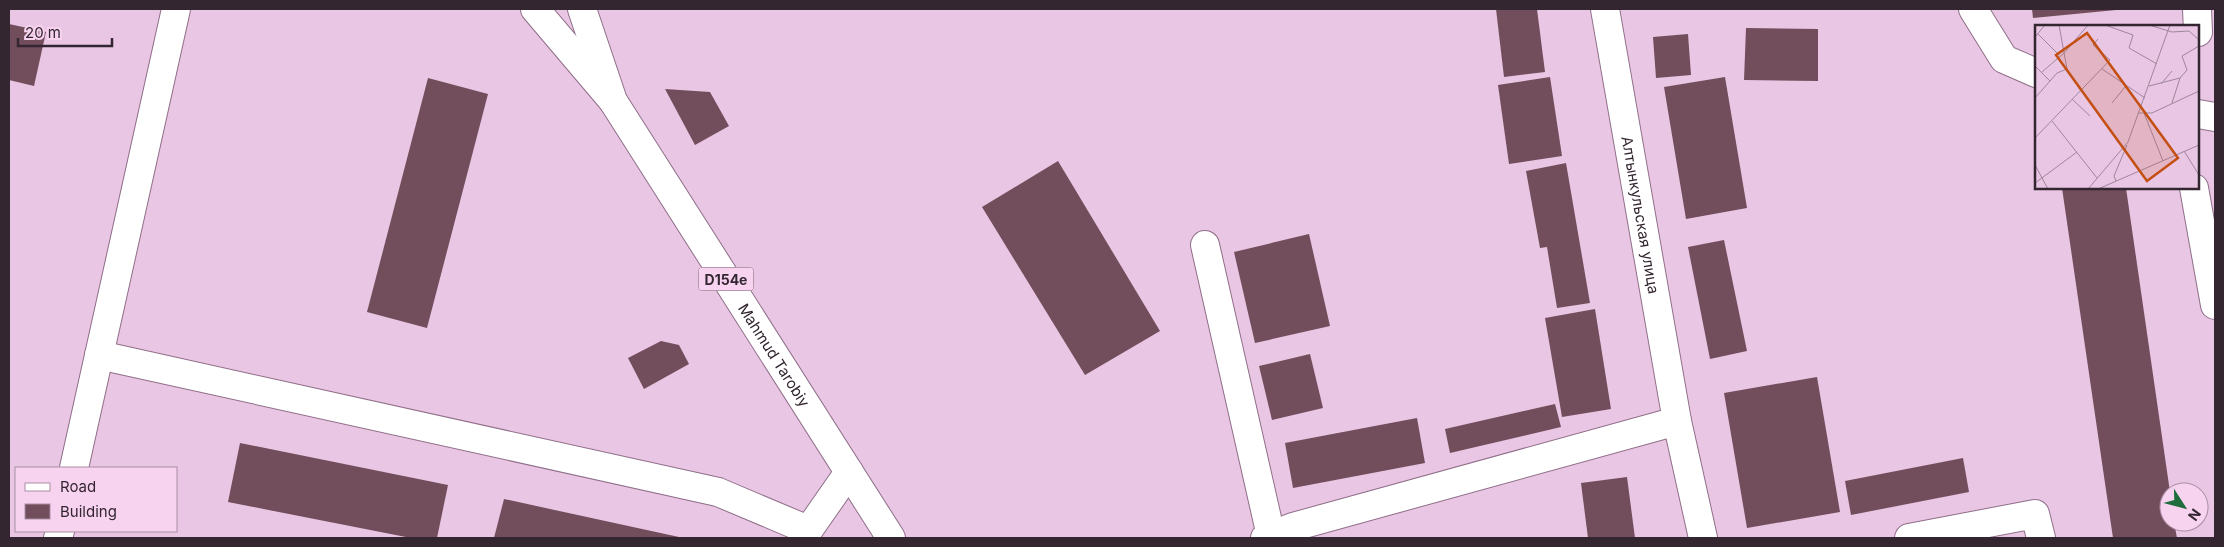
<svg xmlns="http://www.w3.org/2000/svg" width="2224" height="547" font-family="Inter,sans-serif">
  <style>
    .building { fill: #724d5c }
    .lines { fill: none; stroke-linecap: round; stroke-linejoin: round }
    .minor-casing { stroke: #8f6f89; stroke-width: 30 }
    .major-casing { stroke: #8f6f89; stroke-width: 30 }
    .minor { stroke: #fff; stroke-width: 28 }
    .major { stroke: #fff; stroke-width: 28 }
    .labels { text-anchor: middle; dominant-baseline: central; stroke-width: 5; stroke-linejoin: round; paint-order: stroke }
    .shield { fill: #f7d3f0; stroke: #6e5a6a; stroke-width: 1 }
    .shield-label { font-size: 14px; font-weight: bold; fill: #332631 }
    .street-label { font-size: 15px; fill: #332631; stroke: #f7d3f0 }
    .inset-road { fill: none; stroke: #a0869c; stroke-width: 1 }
    .view { fill: #c44f13; fill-opacity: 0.15; stroke: #c44f13; stroke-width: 2.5 }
    .inset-edge { fill: none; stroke: #332631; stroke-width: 2.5 }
  </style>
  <rect width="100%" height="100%" fill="#e9c6e3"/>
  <g class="building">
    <path d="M 1496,9 L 1537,9 L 1545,72 L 1504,77 Z"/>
    <path d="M 2032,9 L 2116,9 L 2116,10 L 2033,18 Z"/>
    <path d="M 9,24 L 46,32 L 34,86 L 9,80 Z"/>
    <path d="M 1746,28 L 1818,29 L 1818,81 L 1744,80 Z"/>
    <path d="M 1688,34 L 1691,75 L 1656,78 L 1653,37 Z"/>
    <path d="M 1550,77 L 1562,156 L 1509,164 L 1498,85 Z"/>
    <path d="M 1725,77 L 1747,208 L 1686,219 L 1664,87 Z"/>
    <path d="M 428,78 L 488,94 L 427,328 L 367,312 Z"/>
    <path d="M 665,89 L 710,92 L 729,126 L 695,145 Z"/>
    <path d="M 1058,161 L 1160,331 L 1085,375 L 982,207 Z"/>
    <path d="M 1566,163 L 1590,303 L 1557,308 L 1547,247 L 1540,248 L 1526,171 Z"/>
    <path d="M 2062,188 L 2126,188 L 2170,492 L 2169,522 L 2174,522 L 2177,538 L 2113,538 Z"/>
    <path d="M 1309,234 L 1330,326 L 1255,343 L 1234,252 Z"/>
    <path d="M 1724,240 L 1747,351 L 1710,359 L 1688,247 Z"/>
    <path d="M 1595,309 L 1611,409 L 1562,417 L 1545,318 Z"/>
    <path d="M 661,341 L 679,345 L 689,364 L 644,389 L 628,358 Z"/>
    <path d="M 1310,354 L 1323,408 L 1272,420 L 1259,366 Z"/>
    <path d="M 1817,377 L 1840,512 L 1747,528 L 1724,393 Z"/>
    <path d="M 1555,404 L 1561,427 L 1450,453 L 1445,429 Z"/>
    <path d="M 1417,418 L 1425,463 L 1293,488 L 1285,443 Z"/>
    <path d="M 240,443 L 448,485 L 437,538 L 411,538 L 228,502 Z"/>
    <path d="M 1963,458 L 1969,492 L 1851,515 L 1845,481 Z"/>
    <path d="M 1627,477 L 1635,538 L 1588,538 L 1581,483 Z"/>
    <path d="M 504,499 L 679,537 L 679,538 L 494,538 Z"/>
  </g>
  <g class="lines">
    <defs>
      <g id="minor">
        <path d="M 535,9 L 613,101"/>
        <path id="s1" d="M 1605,9 L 1677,421 L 1703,538"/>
        <path d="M 1973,9 L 2004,59 L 2036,73"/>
        <path d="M 2197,9 L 2198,32"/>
        <path d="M 2198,114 L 2215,117"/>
        <path d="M 2194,188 L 2215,305"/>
        <path d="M 1205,245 L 1271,536"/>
        <path d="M 99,355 L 718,492 L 808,530"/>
        <path d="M 74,468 L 176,9"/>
        <path d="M 58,538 L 60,531"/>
        <path d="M 803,538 L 849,472"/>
        <path d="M 1265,538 L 1293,527 L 1677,421"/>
        <path d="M 1909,538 L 2035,514 L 2041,538"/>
      </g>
      <g id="major">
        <path id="s2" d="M 582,9 L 613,101 L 891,538"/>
      </g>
    </defs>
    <use href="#minor" class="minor-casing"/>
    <use href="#major" class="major-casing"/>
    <use href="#minor" class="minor"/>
    <use href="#major" class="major"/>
  </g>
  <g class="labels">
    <rect class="shield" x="698.5" y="267.5" width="55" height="23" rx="4"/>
    <g class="shield-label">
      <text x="726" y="279">D154e</text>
    </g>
    <g class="street-label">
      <text stroke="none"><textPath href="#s1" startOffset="209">Алтынкульская улица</textPath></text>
      <text stroke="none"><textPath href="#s2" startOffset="398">Mahmud Tarobiy</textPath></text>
    </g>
  </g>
  <g transform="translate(2035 25)">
    <rect width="164" height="164" fill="#e9c6e3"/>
    <path class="inset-road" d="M 24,0 L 32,44 L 46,66M 70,0 L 98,10 L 94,23 L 122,39M 114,0 L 137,7 L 154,6 L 164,15M 3,9 L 24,30M 0,12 L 10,0M 0,41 L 15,56M 67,44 L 110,73M 7,47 L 29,28 L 53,0M 145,53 L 152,45 L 147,31 L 164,21M 126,59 L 137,46M 114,61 L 145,53 L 137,78M 0,73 L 22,48 L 32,44M 37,74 L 55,91M 77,78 L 90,62M 104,88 L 117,88 L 164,66M 109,88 L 128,136M 17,96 L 62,153M 0,113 L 75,35 L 58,20 L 63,14M 149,126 L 164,150M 0,140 L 13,164M 81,156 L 79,151 L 92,120M 0,158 L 42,127M 53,164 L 93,117 L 135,0M 63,164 L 164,120"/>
    <path class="view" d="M 52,8 L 143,133 L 112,156 L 21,30 Z"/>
    <rect width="164" height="164" class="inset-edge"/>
  </g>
  <rect width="2224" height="547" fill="none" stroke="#332631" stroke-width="20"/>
  <rect x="15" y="467" width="162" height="65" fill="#f7d3f0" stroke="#a98ea4"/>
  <rect x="25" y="483" width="25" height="8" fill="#ffffff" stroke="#a98ea4"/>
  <text x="60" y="492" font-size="15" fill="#332631">Road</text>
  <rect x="25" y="504" width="25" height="15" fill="#724d5c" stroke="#a98ea4"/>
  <text x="60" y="517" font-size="15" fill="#332631">Building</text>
  <g transform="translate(2184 507) rotate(126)"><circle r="24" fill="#f7d3f0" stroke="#a98ea4"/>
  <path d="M0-4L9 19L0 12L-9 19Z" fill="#1f6d3d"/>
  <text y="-8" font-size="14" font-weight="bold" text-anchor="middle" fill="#332631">N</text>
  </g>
  <path d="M18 38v8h94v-8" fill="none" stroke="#332631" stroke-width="2.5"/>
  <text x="25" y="38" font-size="15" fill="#332631" stroke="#f7d3f0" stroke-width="4" paint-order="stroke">20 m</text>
</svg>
